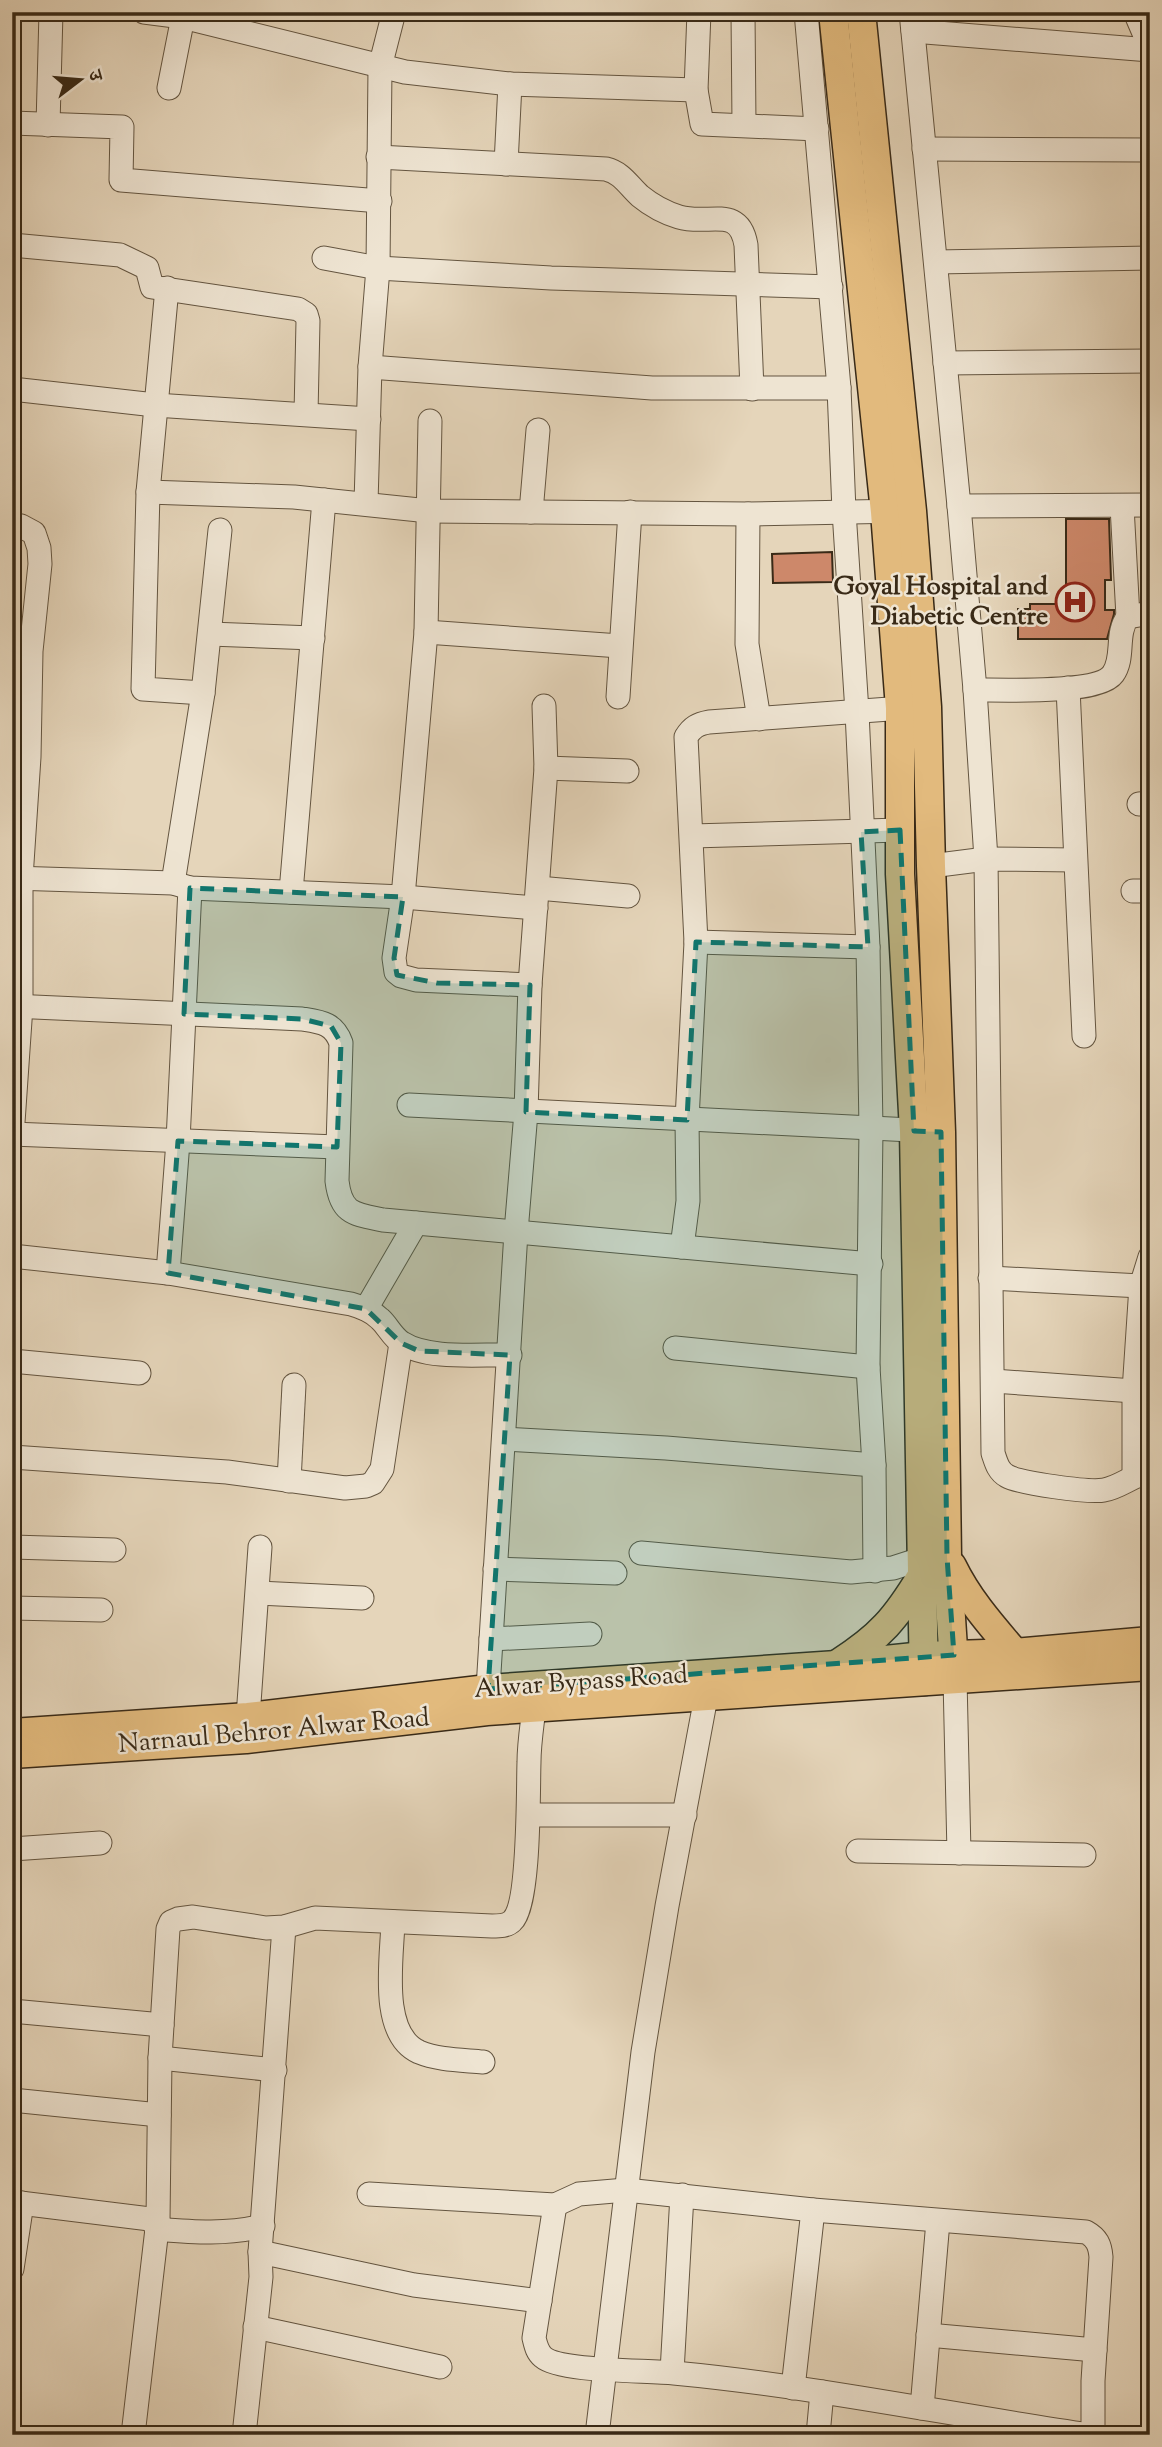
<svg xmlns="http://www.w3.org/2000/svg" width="1162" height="2447" font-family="'Sorts Mill Goudy','Noto Serif Devanagari',serif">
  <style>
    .building { fill: #cd886a; stroke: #392a17; stroke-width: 2 }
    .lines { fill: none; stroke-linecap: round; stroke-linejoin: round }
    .minor-casing { stroke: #645540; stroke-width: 25 }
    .major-casing { stroke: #392a17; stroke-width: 31 }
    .minor { stroke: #eee4d2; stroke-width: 23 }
    .major { stroke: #e2ba7d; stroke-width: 28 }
    .marked { fill: #0f766e; fill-opacity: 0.2; stroke: #0f766e; stroke-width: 5; stroke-dasharray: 14 9; stroke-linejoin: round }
    .labels { text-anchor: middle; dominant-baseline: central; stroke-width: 5; stroke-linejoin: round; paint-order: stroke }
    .poi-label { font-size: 26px; font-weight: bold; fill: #392a17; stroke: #eee4d2; text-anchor: end }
    .street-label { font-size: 26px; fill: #392a17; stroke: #eee4d2 }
  </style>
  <rect width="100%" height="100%" fill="#e5d5ba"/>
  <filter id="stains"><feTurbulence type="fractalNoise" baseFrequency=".00286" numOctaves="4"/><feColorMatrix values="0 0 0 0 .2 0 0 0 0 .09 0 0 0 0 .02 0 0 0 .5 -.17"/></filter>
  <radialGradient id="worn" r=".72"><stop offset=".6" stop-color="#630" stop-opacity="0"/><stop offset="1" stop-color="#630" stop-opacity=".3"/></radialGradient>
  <g class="building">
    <path d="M 1066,519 L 1109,519 L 1111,580 L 1105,580 L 1105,610 L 1114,610 L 1114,614 L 1107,639 L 1018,639 L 1018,609 L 1030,609 L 1030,604 L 1066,604 Z"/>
    <path d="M 832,552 L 833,582 L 773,583 L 772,554 Z"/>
  </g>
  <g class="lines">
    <defs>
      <g id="minor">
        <path d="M 144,12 L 183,17 L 405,72 L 510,84 L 696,90"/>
        <path d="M 699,12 L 696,90 L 702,124 L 817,129"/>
        <path d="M 743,12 L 744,125"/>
        <path d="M 806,12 L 839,388 L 844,511 L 857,712 L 868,947 L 871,1129 L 868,1367 L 874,1465 L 875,1571"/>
        <path d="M 911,12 L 959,506 L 975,690 L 986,859 L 993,1453 C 996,1462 998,1471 1007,1476 C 1019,1483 1090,1493 1104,1490 C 1121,1487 1132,1475 1150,1472"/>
        <path d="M 1135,12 L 1150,47"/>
        <path d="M 913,31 L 1150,50"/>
        <path d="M 169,88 L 184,12"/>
        <path d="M 12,123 L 122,127 L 121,180 L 380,201"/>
        <path d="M 48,125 L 51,12"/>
        <path d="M 924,149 L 1150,150"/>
        <path d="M 378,157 L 606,169 C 622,173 628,185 640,196 C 651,205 666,213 679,217 C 709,226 739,204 746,245 L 752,389"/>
        <path d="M 506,164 L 510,84"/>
        <path d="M 12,245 L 120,255 L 147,268 L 152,287 L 298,309 L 306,314 L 308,321 L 306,414"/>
        <path d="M 324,258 L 378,268 L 551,278 L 831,287"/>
        <path d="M 936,262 L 1150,258"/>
        <path d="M 167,288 L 148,492 L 143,689 L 203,693"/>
        <path d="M 945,363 L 1150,361"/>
        <path d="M 370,367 L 652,388 L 839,388"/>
        <path d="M 12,389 L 155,405 L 369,419"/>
        <path d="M 430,421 L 426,632 L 403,897 L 394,958 L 396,972 L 401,976 L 416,980 L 530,985"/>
        <path d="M 148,492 L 294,497 L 429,511 L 748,514 L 902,511"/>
        <path d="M 366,503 L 370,367 L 378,268 L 380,67 L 394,12"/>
        <path d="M 959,506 L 1150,505"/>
        <path d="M 1122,506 L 1128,617"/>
        <path d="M 531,512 L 538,430"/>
        <path d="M 748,514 L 747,644 L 759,719"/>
        <path d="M 12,524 L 21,526 L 34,533 L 39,548 L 40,564 L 31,651 L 29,757 L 21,878 L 21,1006 L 12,1137"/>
        <path d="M 426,632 L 620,646"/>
        <path d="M 210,634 L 313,638"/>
        <path d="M 1068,688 L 1084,1036"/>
        <path d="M 975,690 C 1002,690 1099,694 1113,674 C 1125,657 1115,634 1128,617 L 1150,613"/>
        <path d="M 618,697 L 630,512"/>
        <path d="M 546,768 L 627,771"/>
        <path d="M 1139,804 L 1150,803"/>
        <path d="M 692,836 L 900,830"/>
        <path d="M 931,866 L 986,859 L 1075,860"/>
        <path d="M 12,878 L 173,883 L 190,888 L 403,897 L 536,908"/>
        <path d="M 173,883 L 203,693 L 220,530"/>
        <path d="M 538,888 L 628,896"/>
        <path d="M 1133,891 L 1150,891"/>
        <path d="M 291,892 L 324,500"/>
        <path d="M 696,942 L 868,947"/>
        <path d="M 12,1006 L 302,1019 C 321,1022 334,1023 341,1043 L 337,1181 C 341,1214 354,1214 383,1220 L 871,1264"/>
        <path d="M 409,1105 L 931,1131"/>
        <path d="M 12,1134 L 337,1147"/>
        <path d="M 682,1247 L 688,1201 L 687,1120 L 696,942 L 686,737 C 692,727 698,724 709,722 L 917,707"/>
        <path d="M 12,1256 L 168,1273 L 351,1304 C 362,1307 372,1311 380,1319 C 388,1326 392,1337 402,1343 C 428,1360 480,1354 510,1355"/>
        <path d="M 168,1273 L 178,1141 L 190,888"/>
        <path d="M 990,1278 L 1141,1286"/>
        <path d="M 366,1309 L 416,1223"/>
        <path d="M 675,1348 L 868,1367"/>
        <path d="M 12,1361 L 139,1373"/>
        <path d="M 993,1381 L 1134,1391"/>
        <path d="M 504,1439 L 666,1448 L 874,1465"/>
        <path d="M 12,1457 L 227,1472 L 345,1488 L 366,1486 L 373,1483 L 382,1469 L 401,1343"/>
        <path d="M 1134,1475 L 1134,1391 L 1141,1286 L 1150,1257"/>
        <path d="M 289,1481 L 294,1385"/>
        <path d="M 12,1547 L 114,1550"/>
        <path d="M 641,1553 L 851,1572 L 893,1568 L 921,1559"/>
        <path d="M 495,1569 L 615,1573"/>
        <path d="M 258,1593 L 362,1598"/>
        <path d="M 12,1608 L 101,1610"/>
        <path d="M 491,1639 L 590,1634"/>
        <path d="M 955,1679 L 959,1853"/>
        <path d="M 488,1689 L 516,1232 L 526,1112 L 530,985 L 546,768 L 544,706"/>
        <path d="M 248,1717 L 260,1547"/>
        <path d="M 529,1815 L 685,1815"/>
        <path d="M 12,1849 L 100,1843"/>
        <path d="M 858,1851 L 1084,1855"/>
        <path d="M 393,1922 C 392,1958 379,2034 419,2052 C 438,2060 462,2060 483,2062"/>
        <path d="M 12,2011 L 162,2025"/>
        <path d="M 160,2058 L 275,2070"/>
        <path d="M 12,2100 L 159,2115"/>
        <path d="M 369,2194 L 555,2205 L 579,2194 L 626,2190 L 813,2210 L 1086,2232 C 1097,2238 1100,2245 1101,2257 L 1093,2381 L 1093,2435"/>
        <path d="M 12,2202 L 158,2220"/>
        <path d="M 555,2205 L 534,2338 C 536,2346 537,2352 543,2357 C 560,2372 647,2370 674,2373 C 813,2386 951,2415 1090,2435"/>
        <path d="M 156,2229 C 193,2232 227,2235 263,2226"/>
        <path d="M 260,2252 L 414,2285 L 540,2301"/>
        <path d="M 12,2269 L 22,2203"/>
        <path d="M 255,2327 L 440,2367"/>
        <path d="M 928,2335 L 1095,2350"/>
        <path d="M 672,2372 L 682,2195"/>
        <path d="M 793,2388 L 813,2210"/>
        <path d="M 922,2408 L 938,2221"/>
        <path d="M 133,2435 L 158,2220 L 160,2058 L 168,1929 L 171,1922 L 178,1919 L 193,1917 L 266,1928 L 284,1927 L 315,1918 L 492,1926 C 499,1926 507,1926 512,1921 C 530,1905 528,1789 529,1762 C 529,1744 532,1726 534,1708"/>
        <path d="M 244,2435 L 261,2277 L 260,2252 L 284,1927"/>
        <path d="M 597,2435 L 643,2052 L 667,1906 L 706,1697"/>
        <path d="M 818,2435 L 822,2392"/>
      </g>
      <g id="major">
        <path d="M 833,12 L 885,512 L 900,708 L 900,874 L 914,1131 L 924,1681"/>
        <path d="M 861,12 L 912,511 L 927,707 L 931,866 L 941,1132 L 947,1557 L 955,1679"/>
        <path d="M 952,1566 C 968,1599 991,1625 1015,1653"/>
        <path d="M 839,1663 C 880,1637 896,1618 921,1577"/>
        <path d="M 12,1733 L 248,1717 L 488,1689 L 837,1665 L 924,1656 L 1015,1653 L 1150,1641"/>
        <path d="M 12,1754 L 246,1739 L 487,1711 L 1150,1666"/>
      </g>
    </defs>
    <use href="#minor" class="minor-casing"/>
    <use href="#major" class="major-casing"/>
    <use href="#minor" class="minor"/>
    <use href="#major" class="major"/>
  </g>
  <path class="marked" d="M 900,830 L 914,1131 L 941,1132 L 947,1557 L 954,1655 L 488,1689 L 510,1355 L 419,1351 L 401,1343 L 366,1309 L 168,1273 L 178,1141 L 337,1147 L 341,1043 L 331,1026 L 302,1019 L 184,1014 L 190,888 L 403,897 L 394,958 L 397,975 L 437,983 L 530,985 L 526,1112 L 687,1120 L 696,942 L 868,947 L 861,832 Z"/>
  <defs>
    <symbol id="hospital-ring" viewBox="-11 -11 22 22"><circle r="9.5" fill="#eee4d2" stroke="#8f2418" stroke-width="1.5"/><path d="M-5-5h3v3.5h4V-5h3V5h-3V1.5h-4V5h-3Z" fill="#8f2418"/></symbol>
  </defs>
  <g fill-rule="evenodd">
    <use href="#hospital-ring" x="1053" y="580" width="44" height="44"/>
  </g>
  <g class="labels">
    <g class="poi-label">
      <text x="1048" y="587">Goyal Hospital and<tspan x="1048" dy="30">Diabetic Centre</tspan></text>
    </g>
    <g class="street-label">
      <text transform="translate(581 1683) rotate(-4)">Alwar Bypass Road</text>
      <text transform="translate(274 1732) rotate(-5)">Narnaul Behror Alwar Road</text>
    </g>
  </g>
  <rect width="1162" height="2447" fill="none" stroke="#e5d5ba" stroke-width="42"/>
  <rect x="14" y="14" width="1134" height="2419" fill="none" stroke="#392a17" stroke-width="3.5"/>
  <rect x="21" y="21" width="1120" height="2405" fill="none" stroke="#392a17" stroke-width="2"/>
  <g transform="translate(80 80) rotate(74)" stroke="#eee4d2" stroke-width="5" paint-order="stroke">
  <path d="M0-5L12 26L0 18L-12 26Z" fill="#392a17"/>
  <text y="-10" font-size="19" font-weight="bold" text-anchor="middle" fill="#392a17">उ</text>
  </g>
  <rect width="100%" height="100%" filter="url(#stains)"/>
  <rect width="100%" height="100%" fill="url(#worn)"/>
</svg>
